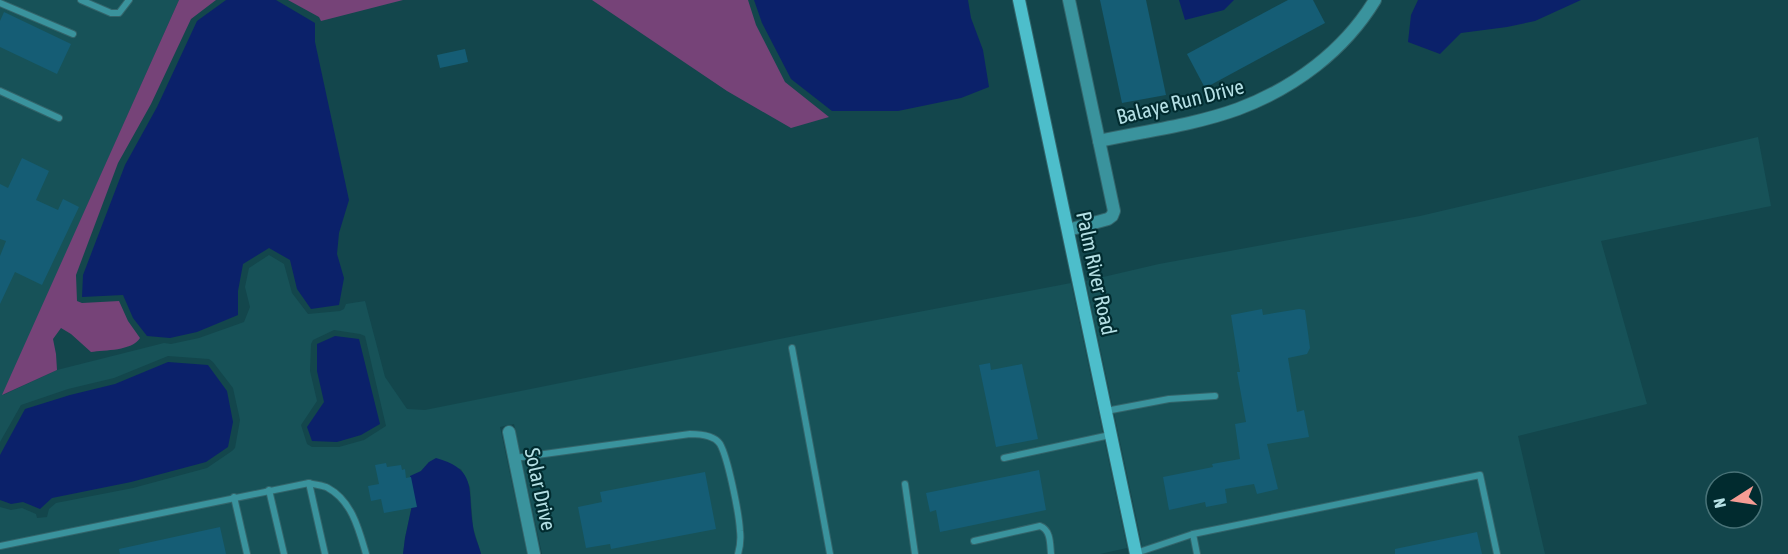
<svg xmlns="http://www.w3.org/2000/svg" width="1788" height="554" font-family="'Asap Condensed',sans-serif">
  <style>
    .built { fill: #175258; fill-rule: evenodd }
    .green { fill: #764378 }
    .water { fill: #0b216a }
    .building { fill: #155d75 }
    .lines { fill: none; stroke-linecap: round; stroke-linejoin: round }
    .lane-casing { stroke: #33656b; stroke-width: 8 }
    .street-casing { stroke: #33656b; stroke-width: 14 }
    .secondary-casing { stroke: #33656b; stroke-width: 14 }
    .lane { stroke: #3a939d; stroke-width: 6 }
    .street { stroke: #3a939d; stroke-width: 12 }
    .secondary { stroke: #4dbecb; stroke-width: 12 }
    .labels { text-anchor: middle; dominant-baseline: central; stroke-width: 4.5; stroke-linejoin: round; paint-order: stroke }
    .street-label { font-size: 21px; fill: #b5e0e5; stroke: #012b2f }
  </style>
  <rect width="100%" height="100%" fill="#13464c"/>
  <g class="built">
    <path d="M 0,0 L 179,0 L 3,395 L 57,370 L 164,343 L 171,344 L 199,338 L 244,322 L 250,307 L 245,287 L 249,268 L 269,255 L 284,264 L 292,293 L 308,314 L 340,311 L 344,309 L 346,304 L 365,301 L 385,377 L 407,409 L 425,410 L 845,326 L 1071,283 L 1127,548 L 1100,554 L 542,554 L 514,424 L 500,427 L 527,554 L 481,554 L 473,527 L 470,487 L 461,469 L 429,462 L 421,471 L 414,496 L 405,538 L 403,554 L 0,554 L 0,507 L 11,510 L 22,508 L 36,514 L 37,518 L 47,517 L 49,509 L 56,503 L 133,488 L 207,468 L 232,451 L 235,448 L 240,420 L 233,388 L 213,362 L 209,359 L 168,356 L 114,378 L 68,389 L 21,405 L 0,442 ZM 334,330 L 360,334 L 365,336 L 386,426 L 364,440 L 339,447 L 312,447 L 307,444 L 301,425 L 317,401 L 310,371 L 311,344 L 313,340 Z"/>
    <path d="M 1758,137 L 1771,206 L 1601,241 L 1647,404 L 1518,436 L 1545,554 L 1144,554 L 1086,281 L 1159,264 L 1420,216 Z"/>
  </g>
  <g class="green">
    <path d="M 179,0 L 216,0 L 191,19 L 151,104 L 118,163 L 76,275 L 77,301 L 82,303 L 119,301 L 128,321 L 140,338 C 132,351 105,350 91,352 L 71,334 L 61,328 L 53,339 L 56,354 L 57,370 L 2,395 Z"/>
    <path d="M 288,0 L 403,0 L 321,21 L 319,17 Z"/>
    <path d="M 592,0 L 748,0 L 756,25 L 785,82 L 829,117 L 791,128 L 727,91 Z"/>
  </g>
  <g class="water">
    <path d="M 226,0 L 276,0 L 315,23 L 315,42 L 349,200 L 339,233 L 337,254 L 344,278 L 339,305 L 311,309 L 297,289 L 290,260 L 269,248 L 243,264 L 238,291 L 238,315 L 197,332 L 170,338 L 147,336 L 133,318 L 123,295 L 82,297 L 83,275 L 125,165 L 157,107 L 197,21 Z"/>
    <path d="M 754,0 L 968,0 L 971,18 L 983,50 L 989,87 L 961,98 L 898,111 L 832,111 L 791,79 L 762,23 Z"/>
    <path d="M 1179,0 L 1234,0 L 1224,10 L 1185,20 Z"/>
    <path d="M 1418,0 L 1581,0 L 1535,21 L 1507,27 L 1461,33 L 1440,54 L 1408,42 L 1411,15 Z"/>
    <path d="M 335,336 L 359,339 L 380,424 L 361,435 L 337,442 L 312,441 L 307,427 L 324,402 L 317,371 L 317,344 Z"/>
    <path d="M 168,362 L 208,365 L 227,391 L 233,422 L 228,447 L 206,462 L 131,482 L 52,498 L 40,509 L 23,502 L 11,504 L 0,500 L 0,455 L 25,409 L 70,395 L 115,384 Z"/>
    <path d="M 436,458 C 479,470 467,491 473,526 C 474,536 479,545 481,554 L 403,554 L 405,538 L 414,496 L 410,476 L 421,471 L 429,462 Z"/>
  </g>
  <g class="building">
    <path d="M 1100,0 L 1146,0 L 1166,95 L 1122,103 Z"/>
    <path d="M 1288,0 L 1313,0 L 1325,23 L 1205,88 L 1187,54 Z"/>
    <path d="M 4,12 L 71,44 L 57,74 L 0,47 L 0,21 Z"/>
    <path d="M 465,49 L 468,62 L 440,68 L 437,55 Z"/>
    <path d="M 22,158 L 49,171 L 36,200 L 58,210 L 63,199 L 79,207 L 42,285 L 15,272 L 0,304 L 0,256 L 6,241 L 0,239 L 0,184 L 8,188 Z"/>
    <path d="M 1262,309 L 1263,315 L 1299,309 L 1305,310 L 1310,348 L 1307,354 L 1288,358 L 1297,412 L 1304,410 L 1309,437 L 1267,444 L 1278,489 L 1257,494 L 1254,484 L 1225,489 L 1227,503 L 1206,507 L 1205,502 L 1169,510 L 1163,477 L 1213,467 L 1212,464 L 1240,459 L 1235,424 L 1246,422 L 1237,372 L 1240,372 L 1231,315 Z"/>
    <path d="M 990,363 L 991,370 L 1022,364 L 1038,439 L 996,447 L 979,365 Z"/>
    <path d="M 386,463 L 387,467 L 401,465 L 402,470 L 405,469 L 406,478 L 411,477 L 417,507 L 384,513 L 381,499 L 371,501 L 368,486 L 379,484 L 375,465 Z"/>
    <path d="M 1039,470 L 1046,510 L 940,532 L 936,510 L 930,512 L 926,493 Z"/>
    <path d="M 705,472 L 716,529 L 611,549 L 610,544 L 586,548 L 578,507 L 602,502 L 600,492 Z"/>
    <path d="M 220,527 L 226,554 L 120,554 L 119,549 Z"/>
    <path d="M 1477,532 L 1482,554 L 1395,554 L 1395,549 Z"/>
  </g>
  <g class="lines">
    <defs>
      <g id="lane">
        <path d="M 81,0 L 111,13 L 119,13 L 129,0"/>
        <path d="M 0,3 L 73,34"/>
        <path d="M 0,91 L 59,118"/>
        <path d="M 792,348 L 830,554"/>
        <path d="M 1106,411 L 1169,399 L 1215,396"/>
        <path d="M 515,458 L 690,434 C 699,434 714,435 720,444 C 728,458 739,513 740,531 C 741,539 740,547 738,554"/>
        <path d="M 1004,458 L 1110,435"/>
        <path d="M 309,483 L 325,554"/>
        <path d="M 905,484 L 915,554"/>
        <path d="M 269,490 L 284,554"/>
        <path d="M 234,497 L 247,554"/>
        <path d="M 1193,534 L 1197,554"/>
        <path d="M 974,541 L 1040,526 C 1051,530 1050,544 1051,554"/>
        <path d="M 0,546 L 309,483 C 315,485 323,485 328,488 C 352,501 359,530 366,554"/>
        <path d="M 1136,553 L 1193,534 L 1480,475 L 1497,554"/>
      </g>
      <g id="street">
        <path d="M 1099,141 C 1145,131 1194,125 1238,109 C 1294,88 1344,51 1375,0"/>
        <path d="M 1068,230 L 1108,219 L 1112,216 L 1114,211 L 1069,0"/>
        <path d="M 509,432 L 534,554"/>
      </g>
      <path id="secondary" d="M 1019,0 L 1136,554"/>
    </defs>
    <use href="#lane" class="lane-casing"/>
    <use href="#street" class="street-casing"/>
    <use href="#secondary" class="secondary-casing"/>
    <use href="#lane" class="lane"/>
    <use href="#street" class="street"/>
    <use href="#secondary" class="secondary"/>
  </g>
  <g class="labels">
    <g class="street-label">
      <text transform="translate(1180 101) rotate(-14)">Balaye Run Drive</text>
      <text transform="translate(1097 273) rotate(78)">Palm River Road</text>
      <text transform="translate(541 489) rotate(78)">Solar Drive</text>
    </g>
  </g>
  <g transform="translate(1734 500) rotate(258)"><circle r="28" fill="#012b2f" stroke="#497378" stroke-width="1.5"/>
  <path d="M0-4.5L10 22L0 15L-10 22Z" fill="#f59c94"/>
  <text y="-9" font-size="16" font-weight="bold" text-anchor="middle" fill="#b5e0e5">N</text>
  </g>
</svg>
